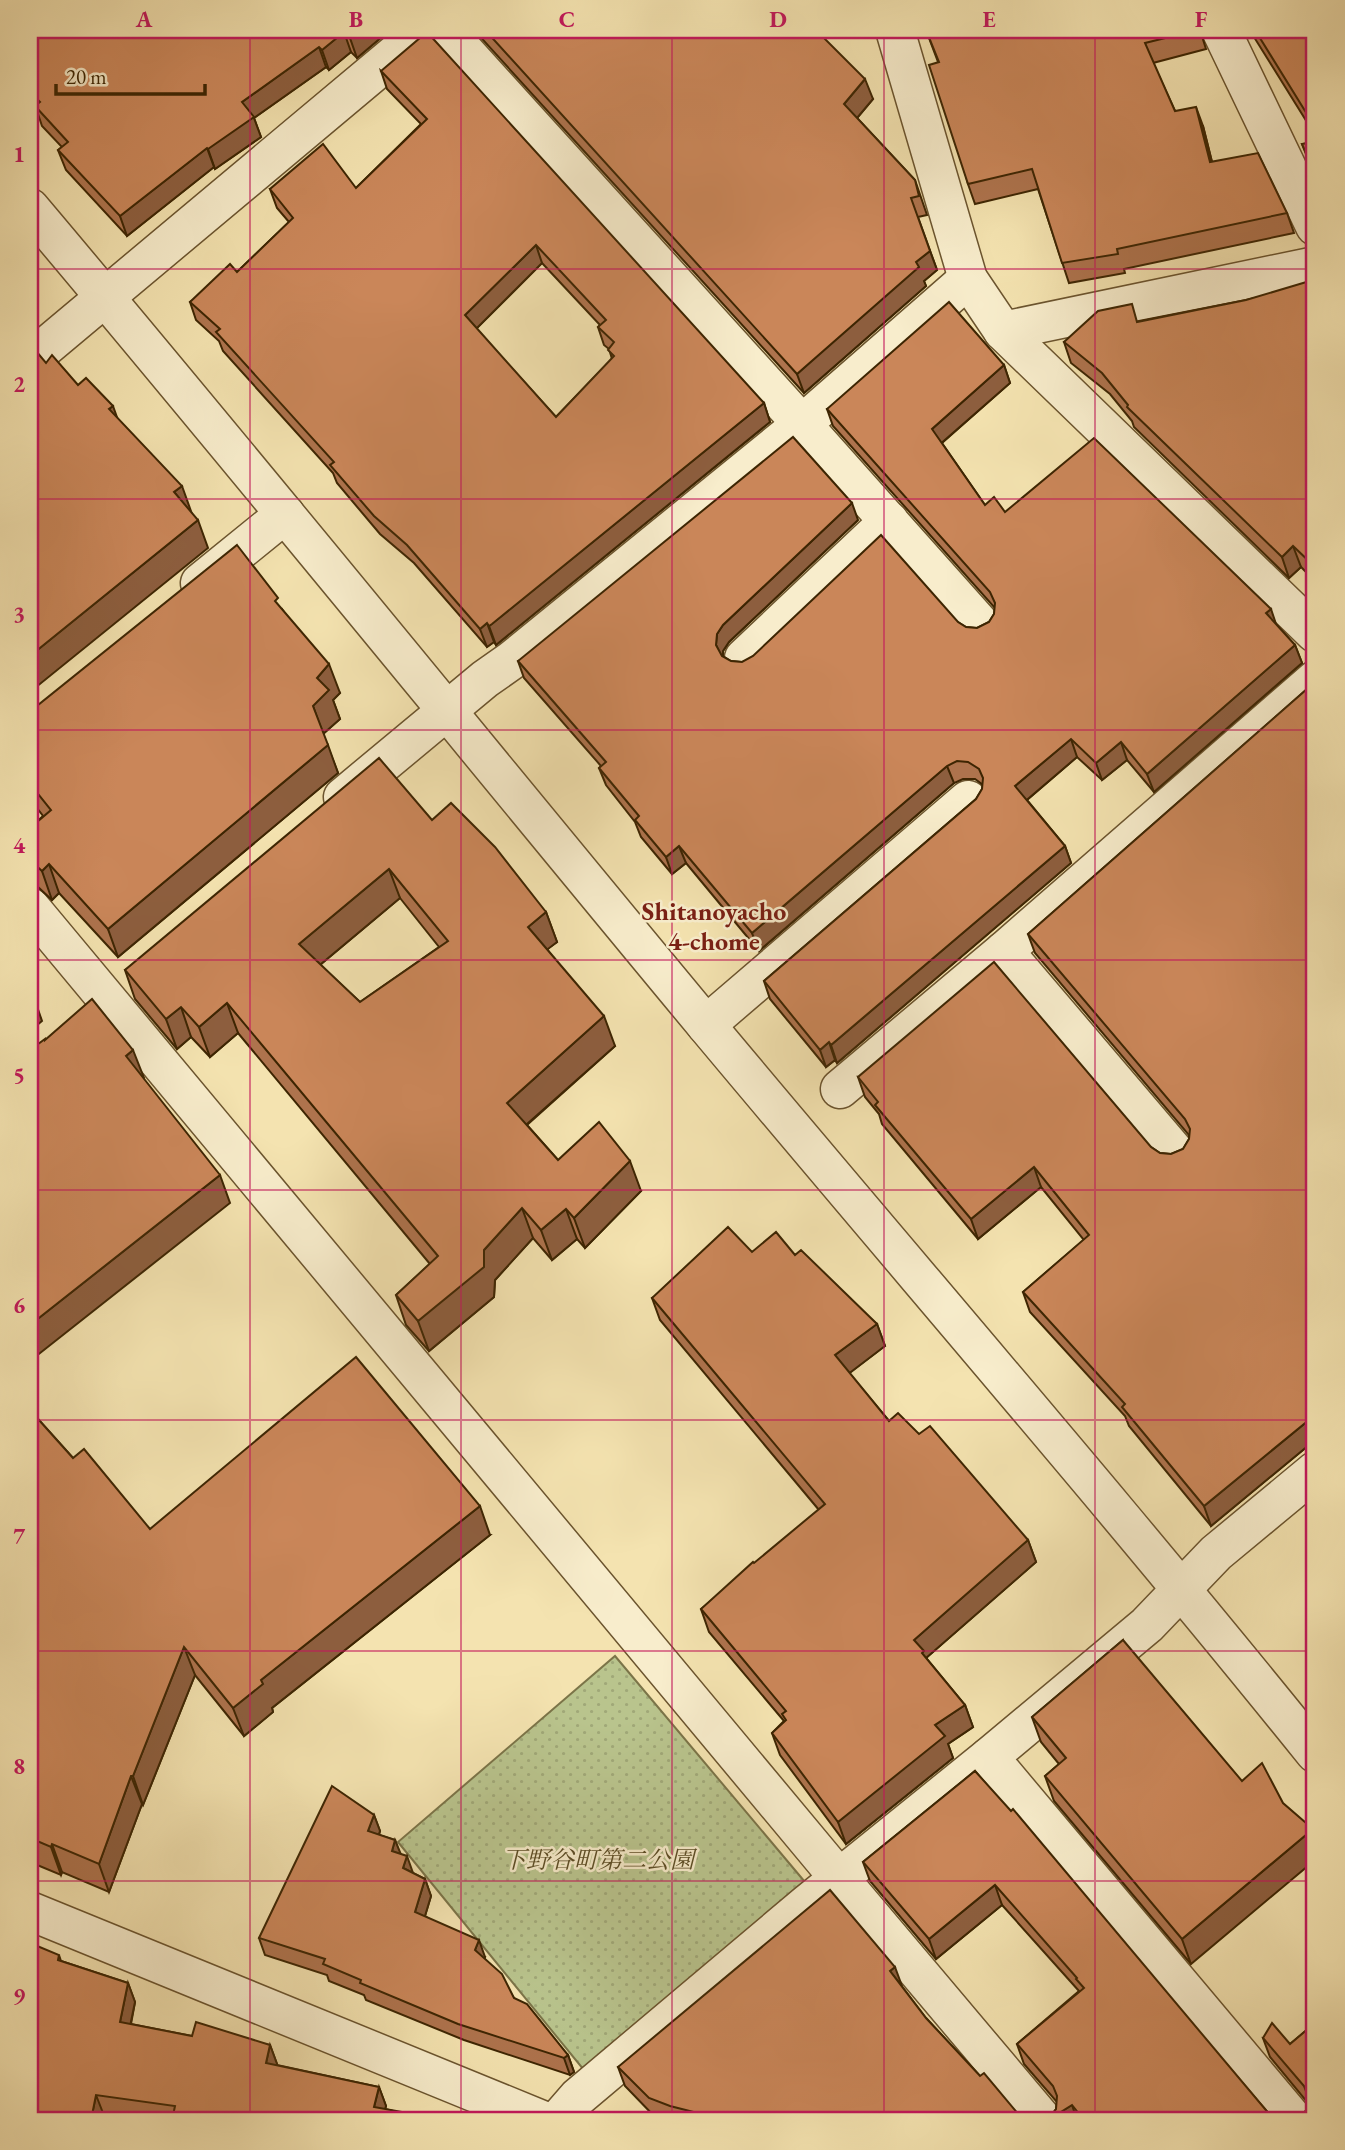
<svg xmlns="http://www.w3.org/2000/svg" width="1345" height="2150" font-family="'EB Garamond','Noto Serif JP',serif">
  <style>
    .grass { fill: url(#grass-dots); stroke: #7b7448; stroke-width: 2 }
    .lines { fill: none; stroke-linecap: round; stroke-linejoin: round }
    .minor-casing { stroke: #6b542e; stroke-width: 41 }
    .minor { stroke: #f8edcc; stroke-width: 38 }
    .wall { fill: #ae734d; stroke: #3d2502; stroke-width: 2; fill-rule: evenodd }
    .shaded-wall { fill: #8d5e3e; stroke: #3d2502; stroke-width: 2 }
    .building { fill: #ca8659; stroke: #3d2502; stroke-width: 2; fill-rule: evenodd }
    .grid { fill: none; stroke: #c2185b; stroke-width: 2; stroke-opacity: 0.55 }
    .labels { text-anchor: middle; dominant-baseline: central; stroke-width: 5; stroke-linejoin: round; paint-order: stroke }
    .park-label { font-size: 24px; font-style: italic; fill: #5c4d25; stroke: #f8edcc }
    .neighbourhood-label { font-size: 26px; font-weight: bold; fill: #7a1f14; stroke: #f8edcc }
    .neatline { fill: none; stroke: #c2185b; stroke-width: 2.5 }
    .grid-label { font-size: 23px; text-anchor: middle; font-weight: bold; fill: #c2185b }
  </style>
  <defs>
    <pattern id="grass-dots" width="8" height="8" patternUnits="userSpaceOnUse" patternTransform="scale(1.75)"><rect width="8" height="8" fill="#b9c48d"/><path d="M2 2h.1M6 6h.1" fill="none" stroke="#a0a878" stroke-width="1.8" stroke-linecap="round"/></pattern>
  </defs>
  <rect width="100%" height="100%" fill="#f4e3b0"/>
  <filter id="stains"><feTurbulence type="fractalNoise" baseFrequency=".00286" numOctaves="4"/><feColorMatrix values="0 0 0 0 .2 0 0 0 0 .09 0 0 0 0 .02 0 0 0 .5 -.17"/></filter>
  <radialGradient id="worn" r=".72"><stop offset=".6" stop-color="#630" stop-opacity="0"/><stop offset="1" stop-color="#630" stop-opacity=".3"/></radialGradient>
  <path class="grass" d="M 615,1656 L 810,1888 L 588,2075 L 398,1842 Z"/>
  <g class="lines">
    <defs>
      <g id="minor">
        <path d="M 445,30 L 802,424 L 980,624"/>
        <path d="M 895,30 L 968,279 L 1003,331 L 1315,633"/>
        <path d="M 1221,30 L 1315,226"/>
        <path d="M 30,208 C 258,478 480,753 706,1025 C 909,1268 1116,1506 1315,1753"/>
        <path d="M 1003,331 L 1315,266"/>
        <path d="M 30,360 L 424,30"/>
        <path d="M 200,583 L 285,514"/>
        <path d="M 744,658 L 889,521"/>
        <path d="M 343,797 L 485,679 L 512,660 L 802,424 L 968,279"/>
        <path d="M 30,907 L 839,1878 L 1043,2120"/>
        <path d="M 706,1025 L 968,800"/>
        <path d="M 840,1089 L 1004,951"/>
        <path d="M 1175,1152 L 1004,951 L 1315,680"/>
        <path d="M 989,1757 L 1294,2120"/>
        <path d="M 30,1911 L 542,2120"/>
        <path d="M 558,2120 L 578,2097 L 807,1904 L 989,1757 L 1147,1625 L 1216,1553 L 1315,1471"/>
      </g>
    </defs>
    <use href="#minor" class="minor-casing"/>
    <use href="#minor" class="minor"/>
  </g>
  <g class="wall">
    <path d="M 30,30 L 390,30 L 357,58 L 351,52 L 329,70 L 326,67 L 254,118 L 261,137 L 215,169 L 214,167 L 127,236 L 66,170 L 58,150 L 62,147 L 42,126 L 37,111 L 30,104 Z"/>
    <path d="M 474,30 L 826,30 L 819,33 L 873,99 L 857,118 L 915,180 L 927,215 L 918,217 L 937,270 L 924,281 L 926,286 L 804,393 Z"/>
    <path d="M 926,30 L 1200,30 L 1206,49 L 1153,63 L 1175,111 L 1203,126 L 1212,162 L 1287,213 L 1294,233 L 1124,269 L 1125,273 L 1069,283 L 1038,189 L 975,204 L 968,184 L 938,62 Z"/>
    <path d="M 1245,30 L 1315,30 L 1315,135 L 1254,37 L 1249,38 Z"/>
    <path d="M 381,71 L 764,403 L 770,422 L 496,645 L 494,642 L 487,647 L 414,563 L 380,534 L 337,483 L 333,473 L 223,351 L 219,341 L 196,320 L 190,302 L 237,272 L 289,222 L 277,208 L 270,189 L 356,188 L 421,124 L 387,89 ZM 542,263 L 600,325 L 598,327 L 604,345 L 609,349 L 612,359 L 556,417 L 476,329 Z"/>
    <path d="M 1315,142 L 1315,177 L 1302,144 Z"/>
    <path d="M 1315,284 L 1315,581 L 1301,567 L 1289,578 L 1134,427 L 1132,421 L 1110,394 L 1071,363 L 1064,342 L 1139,321 L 1246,300 Z"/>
    <path d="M 1004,365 L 1010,383 L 942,443 L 985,505 L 1005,512 L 1276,624 L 1295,645 L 1302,663 L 1154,792 L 1127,760 L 1102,780 L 1077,757 L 1027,800 L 1065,846 L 1071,863 L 837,1063 L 835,1060 L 826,1067 L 770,999 L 764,981 L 976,799 L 982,789 L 983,785 L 975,779 L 963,779 L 954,783 L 759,951 L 686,863 L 672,874 L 641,837 L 635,822 L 606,785 L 599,768 L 601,766 L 524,678 L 518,661 L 858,520 L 729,642 L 723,651 L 723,656 L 731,661 L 742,662 L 958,622 L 966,627 L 977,628 L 989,622 L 994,614 L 995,608 L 833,426 L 827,409 Z"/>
    <path d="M 282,609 L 340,693 L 333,700 L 340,719 L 323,734 L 338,773 L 118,957 L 59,893 L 52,900 L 38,887 L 30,886 L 30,828 L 43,816 L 30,799 L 30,710 Z"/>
    <path d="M 1315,682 L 1315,1440 L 1211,1526 L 1129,1426 L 1125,1416 L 1030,1312 L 1023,1292 L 1084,1240 L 1041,1187 L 978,1239 L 882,1124 L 879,1114 L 865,1097 L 858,1077 L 1151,1147 L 1160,1153 L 1171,1154 L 1183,1149 L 1189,1139 L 1189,1135 L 1035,953 L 1028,934 Z"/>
    <path d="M 432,820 L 546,912 L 557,942 L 547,949 L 615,1046 L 527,1125 L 558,1160 L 641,1191 L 585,1248 L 577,1239 L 552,1260 L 533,1238 L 495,1280 L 494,1297 L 429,1351 L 406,1325 L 396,1295 L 430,1264 L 238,1033 L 210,1057 L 191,1037 L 177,1049 L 135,999 L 125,970 ZM 400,898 L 439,947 L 360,1002 L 320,965 Z"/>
    <path d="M 795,1255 L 877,1324 L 885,1346 L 849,1373 L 889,1421 L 919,1434 L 1028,1540 L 1036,1562 L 926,1658 L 965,1705 L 973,1727 L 948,1744 L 953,1758 L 846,1844 L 780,1755 L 772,1733 L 784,1721 L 709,1632 L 701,1609 L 819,1510 L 660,1320 L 652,1298 Z"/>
    <path d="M 30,1410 L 73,1458 L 150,1529 L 490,1535 L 272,1708 L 273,1712 L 244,1736 L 195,1675 L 143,1805 L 142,1804 L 109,1892 L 62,1872 L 61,1875 L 30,1862 Z"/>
    <path d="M 1123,1640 L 1191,1964 L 1054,1801 L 1045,1776 L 1059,1764 L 1041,1742 L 1032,1717 Z"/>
    <path d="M 975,1771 L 1270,2115 L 1278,2120 L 1043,2120 L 1049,2118 L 1056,2109 L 1057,2102 L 1024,2064 L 1017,2044 L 1079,1991 L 1002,1905 L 936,1959 L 870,1881 L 863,1862 Z"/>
    <path d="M 374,1815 L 380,1831 L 379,1835 L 395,1840 L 400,1854 L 413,1873 L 425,1879 L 431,1896 L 425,1916 L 485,1957 L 484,1958 L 514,1998 L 568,2055 L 574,2072 L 570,2075 L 464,2040 L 366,2000 L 364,1995 L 329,1981 L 327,1975 L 265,1955 L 259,1938 Z"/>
    <path d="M 59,1955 L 61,1961 L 128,1983 L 135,2002 L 131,2024 L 192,2036 L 270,2045 L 277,2064 L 277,2065 L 379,2087 L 386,2106 L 385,2109 L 431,2120 L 151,2120 L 103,2113 L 102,2120 Z"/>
    <path d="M 901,1985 L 926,2018 L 980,2076 L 1019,2115 L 1027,2120 L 663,2120 L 656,2118 L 625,2086 L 618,2067 Z"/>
    <path d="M 1315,2023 L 1315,2120 L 1300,2118 L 1307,2109 L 1308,2103 L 1270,2057 L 1263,2038 L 1290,2044 Z"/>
  </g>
  <g class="shaded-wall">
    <path d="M 360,30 L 390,30 L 357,58 L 350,38 Z"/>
    <path d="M 344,32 L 351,52 L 329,70 L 322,50 Z"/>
    <path d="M 319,47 L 326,67 L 254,118 L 261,137 L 215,169 L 208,149 L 242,102 Z"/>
    <path d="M 865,79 L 873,99 L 852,124 L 844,104 Z"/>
    <path d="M 1196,107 L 1203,126 L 1217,182 L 1210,162 Z"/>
    <path d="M 207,148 L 214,167 L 127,236 L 120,216 Z"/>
    <path d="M 536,245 L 542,263 L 471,334 L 465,315 Z"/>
    <path d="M 930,251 L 937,270 L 924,281 L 926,286 L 804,393 L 797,374 L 916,262 Z"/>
    <path d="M 1004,365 L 1010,383 L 938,446 L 932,429 Z"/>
    <path d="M 764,403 L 770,422 L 496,645 L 489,626 Z"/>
    <path d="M 113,406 L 123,434 L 109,409 Z"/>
    <path d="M 182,486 L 192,514 L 174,492 Z"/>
    <path d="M 852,503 L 858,520 L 729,642 L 723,651 L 723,662 L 716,645 L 717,634 L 723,625 Z"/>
    <path d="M 198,520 L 208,548 L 30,692 L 30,656 Z"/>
    <path d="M 1293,546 L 1301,567 L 1289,578 L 1282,557 Z"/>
    <path d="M 1271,609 L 1277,627 L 1266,613 Z"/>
    <path d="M 487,623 L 494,642 L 487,647 L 480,629 Z"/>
    <path d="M 1295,645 L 1302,663 L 1154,792 L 1147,774 Z"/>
    <path d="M 329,664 L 340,693 L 333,700 L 340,719 L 323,734 L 313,706 L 317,678 Z"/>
    <path d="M 1071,739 L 1077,757 L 1022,804 L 1015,786 Z"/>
    <path d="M 1121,742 L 1127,760 L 1102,780 L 1096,763 Z"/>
    <path d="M 328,745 L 338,773 L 118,957 L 108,929 Z"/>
    <path d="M 947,766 L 954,783 L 759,951 L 752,933 Z"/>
    <path d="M 679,846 L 686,863 L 672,874 L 666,857 Z"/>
    <path d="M 1065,846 L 1071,863 L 837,1063 L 831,1045 Z"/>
    <path d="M 49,864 L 59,893 L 52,900 L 42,871 Z"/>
    <path d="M 389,869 L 400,898 L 309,974 L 299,944 Z"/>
    <path d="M 546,912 L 557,942 L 539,956 L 528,927 Z"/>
    <path d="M 30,986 L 42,1021 L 30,1031 Z"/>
    <path d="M 227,1003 L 238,1033 L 210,1057 L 199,1027 Z"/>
    <path d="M 181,1007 L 191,1037 L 177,1049 L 166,1019 Z"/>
    <path d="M 604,1016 L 615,1046 L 518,1132 L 507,1103 Z"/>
    <path d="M 829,1042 L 835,1060 L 826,1067 L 820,1050 Z"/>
    <path d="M 133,1050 L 144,1078 L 136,1084 L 126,1056 Z"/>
    <path d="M 630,1161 L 641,1191 L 585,1248 L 574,1218 Z"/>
    <path d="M 1034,1167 L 1041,1187 L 978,1239 L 971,1219 Z"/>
    <path d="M 220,1175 L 230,1203 L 30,1361 L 30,1325 Z"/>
    <path d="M 522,1208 L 533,1238 L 495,1280 L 494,1297 L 429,1351 L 418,1321 L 484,1250 Z"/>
    <path d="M 566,1209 L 577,1239 L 552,1260 L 541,1230 Z"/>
    <path d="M 877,1324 L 885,1346 L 843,1378 L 835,1355 Z"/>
    <path d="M 1315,1415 L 1315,1440 L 1211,1526 L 1204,1506 Z"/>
    <path d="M 480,1506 L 490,1535 L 272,1708 L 273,1712 L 244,1736 L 233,1708 L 261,1680 Z"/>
    <path d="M 1028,1540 L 1036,1562 L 926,1658 L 932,1674 L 914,1640 Z"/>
    <path d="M 184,1647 L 195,1675 L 143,1805 L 133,1776 Z"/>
    <path d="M 965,1705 L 973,1727 L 948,1744 L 953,1758 L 846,1844 L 838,1822 L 935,1725 Z"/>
    <path d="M 131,1776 L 142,1804 L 109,1892 L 99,1864 Z"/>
    <path d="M 374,1815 L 380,1831 L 374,1848 L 368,1831 Z"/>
    <path d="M 1313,1829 L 1315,1835 L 1315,1860 L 1191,1964 L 1182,1939 Z"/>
    <path d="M 395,1840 L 402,1857 L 392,1851 Z"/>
    <path d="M 52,1844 L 62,1872 L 61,1875 L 51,1847 Z"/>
    <path d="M 407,1856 L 413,1873 L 403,1868 Z"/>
    <path d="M 425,1879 L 431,1896 L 421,1929 L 415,1912 Z"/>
    <path d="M 995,1885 L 1002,1905 L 936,1959 L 929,1939 Z"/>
    <path d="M 479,1940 L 485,1957 L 481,1967 L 475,1950 Z"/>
    <path d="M 895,1967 L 902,1986 L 890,1971 Z"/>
    <path d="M 128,1983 L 135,2002 L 127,2041 L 120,2022 Z"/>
    <path d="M 270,2045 L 277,2064 L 273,2082 L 266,2063 Z"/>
    <path d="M 568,2055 L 574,2072 L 570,2075 L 564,2058 Z"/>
    <path d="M 379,2087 L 386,2106 L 382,2120 L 374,2107 Z"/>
    <path d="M 96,2095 L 103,2113 L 102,2120 L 91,2120 Z"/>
    <path d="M 1072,2105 L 1077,2120 L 1048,2120 Z"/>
  </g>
  <g class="building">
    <path d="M 30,30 L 360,30 L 350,38 L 344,32 L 322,50 L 319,47 L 242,102 L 254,117 L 208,149 L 207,148 L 120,216 L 58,150 L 68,142 L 35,106 L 40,102 L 30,92 Z"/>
    <path d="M 485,30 L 816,30 L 865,79 L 844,104 L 915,180 L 919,196 L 911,198 L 930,251 L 916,262 L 919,267 L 797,374 Z"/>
    <path d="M 926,30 L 1198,30 L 1145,43 L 1175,111 L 1196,107 L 1210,162 L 1258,153 L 1287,213 L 1117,249 L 1118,254 L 1062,263 L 1032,169 L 968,184 L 929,65 L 939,62 Z"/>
    <path d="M 1255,30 L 1315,30 L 1315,127 Z"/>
    <path d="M 427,32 L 764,403 L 492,624 L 489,626 L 487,623 L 480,629 L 407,545 L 374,516 L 330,465 L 334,462 L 216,332 L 220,329 L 190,302 L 230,264 L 237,272 L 293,218 L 270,189 L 323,144 L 356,188 L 427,119 L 381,71 ZM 536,245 L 606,320 L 598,327 L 614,342 L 608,350 L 614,356 L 556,417 L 465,315 Z"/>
    <path d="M 1315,142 L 1315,173 L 1302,144 Z"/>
    <path d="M 1313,280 L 1314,284 L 1315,284 L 1315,565 L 1314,566 L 1293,546 L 1282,557 L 1127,407 L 1128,405 L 1102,373 L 1064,342 L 1098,311 L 1132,304 L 1137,322 L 1246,300 Z"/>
    <path d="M 949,302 L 1004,365 L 932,429 L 985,505 L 994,497 L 1005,512 L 1094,438 L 1271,609 L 1266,613 L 1295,645 L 1147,774 L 1121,742 L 1096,763 L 1071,739 L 1015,786 L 1065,846 L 831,1045 L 829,1042 L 820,1050 L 764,981 L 976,799 L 982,789 L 983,778 L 979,769 L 968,762 L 957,761 L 947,766 L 752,933 L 679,846 L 666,857 L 635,820 L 639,816 L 599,768 L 606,762 L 518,661 L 793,437 L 852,503 L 723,625 L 717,634 L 716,645 L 722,656 L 731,661 L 742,662 L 753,656 L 881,535 L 958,622 L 966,627 L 977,628 L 989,622 L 994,614 L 995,603 L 990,592 L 827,409 Z"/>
    <path d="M 36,351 L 46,363 L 52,355 L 78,385 L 86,378 L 113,406 L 109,409 L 182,486 L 174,492 L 198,520 L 30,656 L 30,358 Z"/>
    <path d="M 237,545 L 278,598 L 275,601 L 329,664 L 317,678 L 329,690 L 313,706 L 328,745 L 108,929 L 49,864 L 42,871 L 30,860 L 30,828 L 51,810 L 30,784 L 30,710 L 33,709 Z"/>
    <path d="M 1315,682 L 1315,1415 L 1204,1506 L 1122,1407 L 1125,1404 L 1023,1292 L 1089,1235 L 1034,1167 L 971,1219 L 875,1105 L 878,1102 L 858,1077 L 994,962 L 1151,1147 L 1160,1153 L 1171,1154 L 1183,1149 L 1189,1139 L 1190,1129 L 1185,1119 L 1028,934 Z"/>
    <path d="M 379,758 L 432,820 L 451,803 L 495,847 L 546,912 L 528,927 L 604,1016 L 507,1103 L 558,1160 L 599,1122 L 630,1161 L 574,1218 L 566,1209 L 541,1230 L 522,1208 L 484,1250 L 484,1267 L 418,1321 L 396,1295 L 438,1256 L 227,1003 L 199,1027 L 181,1007 L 166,1019 L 125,970 ZM 389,869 L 448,941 L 360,1002 L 299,944 Z"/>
    <path d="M 92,999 L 133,1050 L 126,1056 L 220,1175 L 30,1325 L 30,1050 L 45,1039 L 45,1040 Z"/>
    <path d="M 728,1227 L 752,1252 L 776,1232 L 795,1255 L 801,1250 L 877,1324 L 835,1355 L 889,1421 L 898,1413 L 919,1434 L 930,1426 L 1028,1540 L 914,1640 L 924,1651 L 922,1653 L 965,1705 L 935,1725 L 945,1736 L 838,1822 L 772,1733 L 786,1720 L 782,1714 L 786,1711 L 701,1609 L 753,1562 L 754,1563 L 825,1504 L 652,1298 Z"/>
    <path d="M 356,1357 L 480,1506 L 261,1680 L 263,1684 L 233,1708 L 184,1647 L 133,1776 L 131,1776 L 99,1864 L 52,1844 L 51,1847 L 30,1838 L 30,1410 L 73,1458 L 84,1449 L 150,1529 Z"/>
    <path d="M 1123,1640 L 1242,1781 L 1262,1763 L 1283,1803 L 1313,1829 L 1182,1939 L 1045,1776 L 1066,1758 L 1032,1717 Z"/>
    <path d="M 975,1771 L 1011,1811 L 1013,1809 L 1270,2115 L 1278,2120 L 1084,2120 L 1072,2105 L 1048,2120 L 1043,2120 L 1049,2118 L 1056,2109 L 1057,2096 L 1053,2086 L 1017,2044 L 1084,1988 L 1076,1979 L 1077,1978 L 995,1885 L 929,1939 L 863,1862 Z"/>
    <path d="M 332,1786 L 374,1815 L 368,1831 L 395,1840 L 392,1851 L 407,1856 L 403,1868 L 425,1879 L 415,1912 L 479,1940 L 475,1950 L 502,1974 L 514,1998 L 527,2004 L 568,2055 L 564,2058 L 458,2024 L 360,1983 L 361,1980 L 323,1964 L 325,1959 L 259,1938 Z"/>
    <path d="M 830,1890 L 895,1967 L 890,1971 L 926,2018 L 980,2076 L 984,2073 L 1019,2115 L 1027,2120 L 725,2120 L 670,2106 L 649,2098 L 618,2067 Z"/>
    <path d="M 30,1943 L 59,1955 L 58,1960 L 128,1983 L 120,2022 L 192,2036 L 196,2022 L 270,2045 L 266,2063 L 379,2087 L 374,2107 L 430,2117 L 429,2120 L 172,2120 L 175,2106 L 96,2095 L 91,2120 L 30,2120 Z"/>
    <path d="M 1272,2023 L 1290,2044 L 1315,2023 L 1315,2120 L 1294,2120 L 1300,2118 L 1307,2109 L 1308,2097 L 1304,2086 L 1263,2038 Z"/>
  </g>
  <path class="grid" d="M 250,30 L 250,2120M 461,30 L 461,2120M 672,30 L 672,2120M 884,30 L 884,2120M 1095,30 L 1095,2120M 30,269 L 1315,269M 30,499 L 1315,499M 30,730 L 1315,730M 30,960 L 1315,960M 30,1190 L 1315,1190M 30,1420 L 1315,1420M 30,1651 L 1315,1651M 30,1881 L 1315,1881"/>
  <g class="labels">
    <g class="park-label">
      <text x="598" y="1859">下野谷町第二公園</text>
    </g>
    <g class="neighbourhood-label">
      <text x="714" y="911">Shitanoyacho<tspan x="714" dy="30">4-chome</tspan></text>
    </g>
  </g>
  <rect width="1345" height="2150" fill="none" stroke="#f4e3b0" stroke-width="77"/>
  <path d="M56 84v10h149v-10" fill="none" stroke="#3d2502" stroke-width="3.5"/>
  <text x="66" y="84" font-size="21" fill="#3d2502" stroke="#f8edcc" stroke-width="5" paint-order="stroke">20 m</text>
  <rect x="38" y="38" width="1268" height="2074" class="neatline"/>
  <g class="grid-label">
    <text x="144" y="27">A</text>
    <text x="356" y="27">B</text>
    <text x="567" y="27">C</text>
    <text x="778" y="27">D</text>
    <text x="989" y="27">E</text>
    <text x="1201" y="27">F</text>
    <text x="19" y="162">1</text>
    <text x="19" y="392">2</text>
    <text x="19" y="622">3</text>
    <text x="19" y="853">4</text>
    <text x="19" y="1083">5</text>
    <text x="19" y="1313">6</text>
    <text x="19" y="1544">7</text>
    <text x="19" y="1774">8</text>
    <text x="19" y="2004">9</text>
  </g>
  <rect width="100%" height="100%" filter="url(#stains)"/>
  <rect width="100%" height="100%" fill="url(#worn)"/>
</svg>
